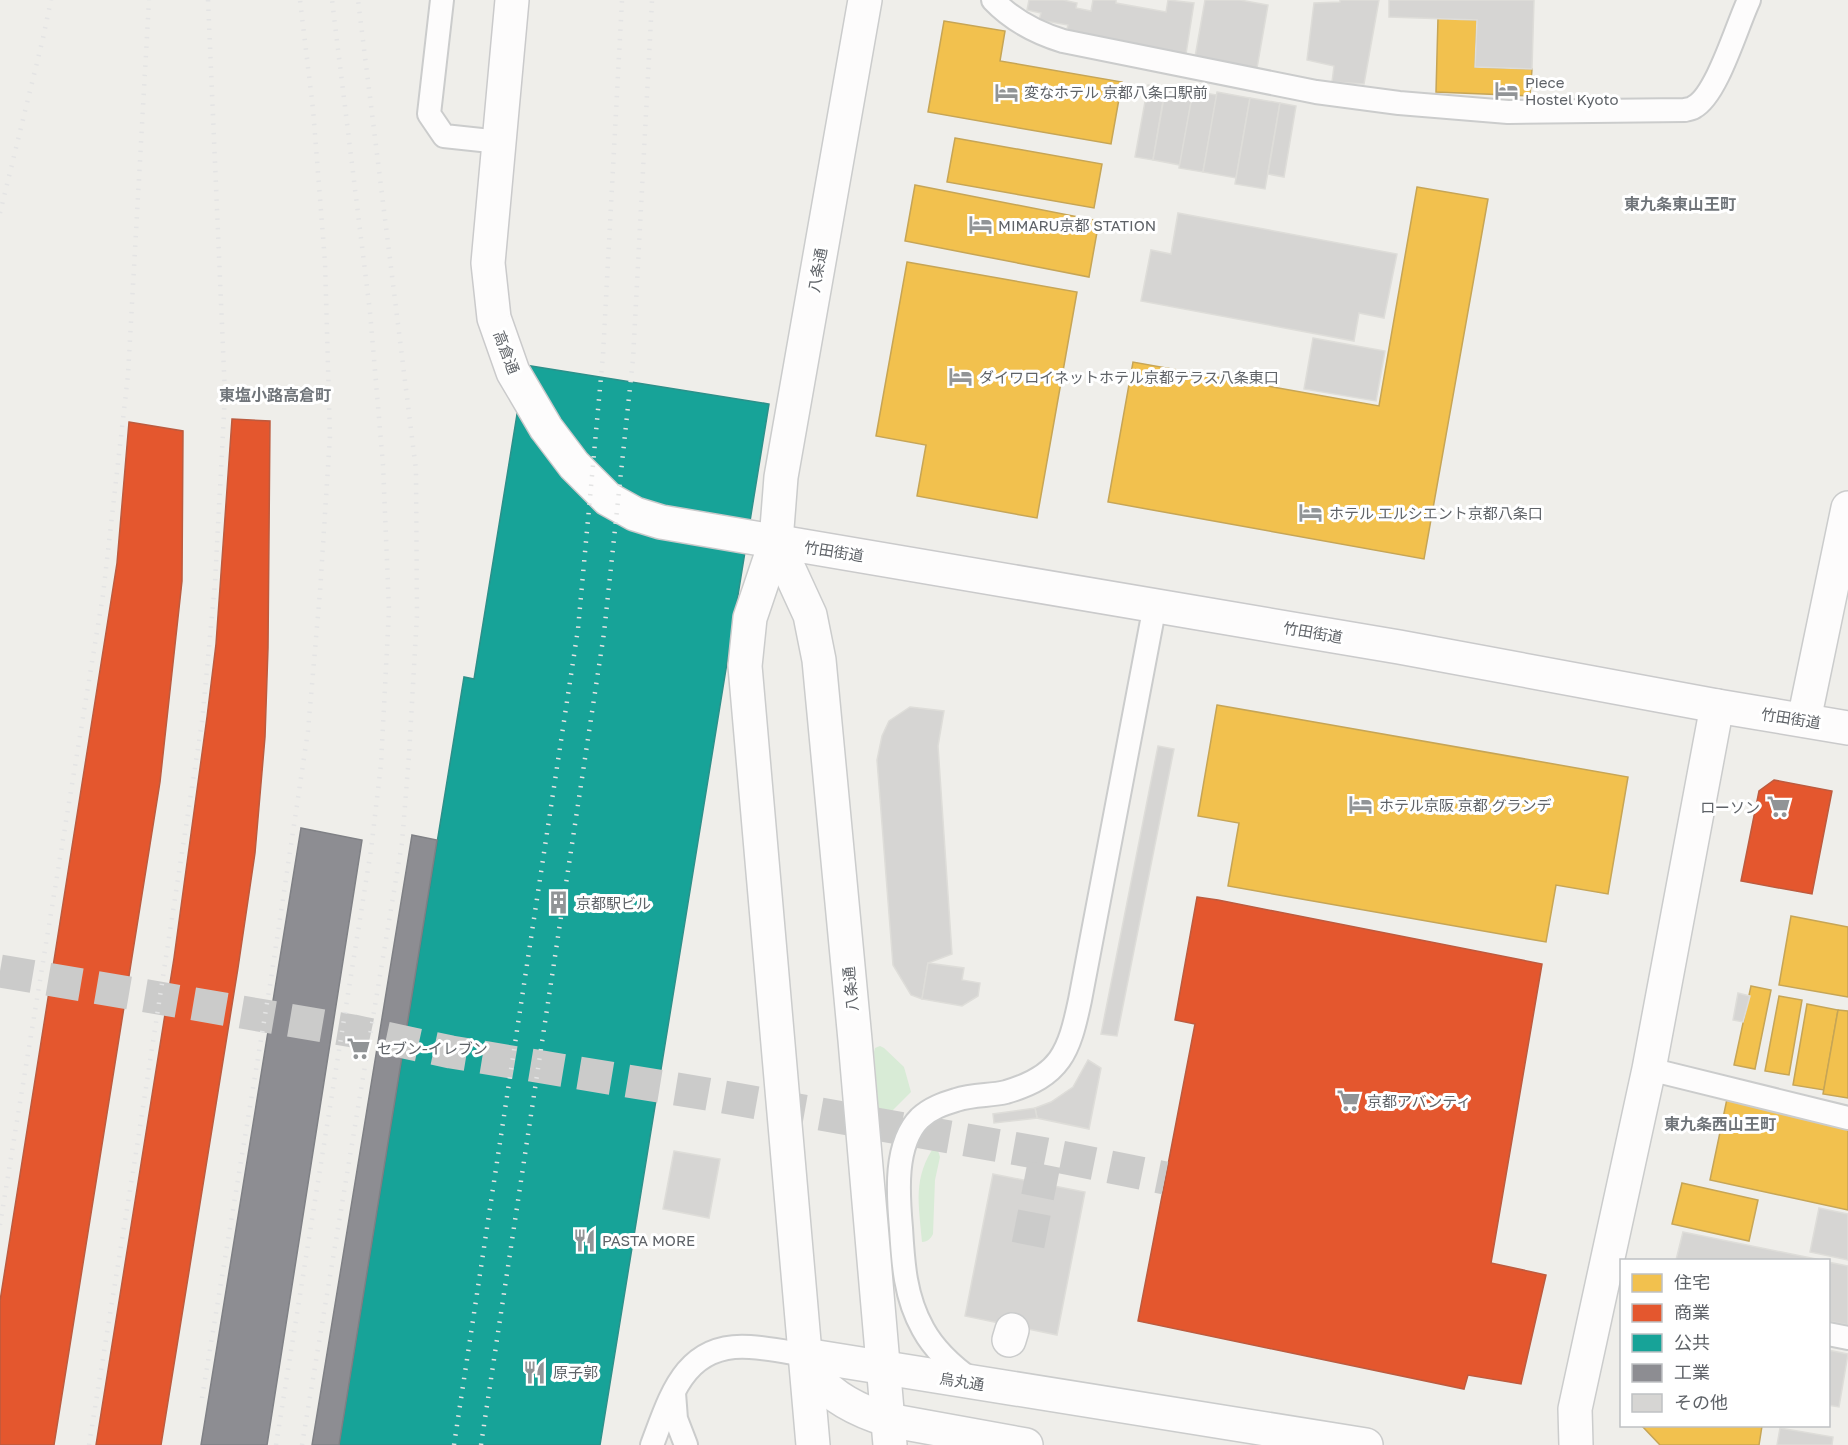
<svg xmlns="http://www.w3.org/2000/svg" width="1848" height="1445" font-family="'Golos Text','Noto Sans JP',sans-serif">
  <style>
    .green { fill: #d8ebd6 }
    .homes { fill: #f2c14e; stroke: #c6a556; stroke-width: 1.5 }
    .shops { fill: #e4572e; stroke: #bc5b3f; stroke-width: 1.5 }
    .public { fill: #17a398; stroke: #2d908a; stroke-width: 1.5 }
    .industry { fill: #8d8d92; stroke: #7f8085; stroke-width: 1.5 }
    .building { fill: #d6d5d3; stroke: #deddd9; stroke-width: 1.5 }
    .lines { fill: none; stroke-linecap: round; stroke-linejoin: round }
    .pedestrian-tunnel { stroke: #cbcbca; stroke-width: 33; stroke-dasharray: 33 16; stroke-linecap: butt }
    .service-casing { stroke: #cbcccc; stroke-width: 26 }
    .pedestrian-casing { stroke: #cbcccc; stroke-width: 36 }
    .minor-casing { stroke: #cbcccc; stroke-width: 36 }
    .tertiary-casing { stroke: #cbcccc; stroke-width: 36 }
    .secondary-casing { stroke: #cacacb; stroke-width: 36 }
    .service { stroke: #fdfcfc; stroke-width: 22 }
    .pedestrian { stroke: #fdfcfc; stroke-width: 33 }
    .minor { stroke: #fdfcfc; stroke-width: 33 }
    .tertiary { stroke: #fdfcfc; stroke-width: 33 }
    .secondary { stroke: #fdfcfc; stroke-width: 33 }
    .rail { stroke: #e4e4e4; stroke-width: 4.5; stroke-dasharray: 1.5 8; stroke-linecap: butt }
    .labels { text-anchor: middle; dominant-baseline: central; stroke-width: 6; stroke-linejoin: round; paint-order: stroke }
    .poi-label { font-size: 15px; fill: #5f6368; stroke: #fff; text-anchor: start }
    .street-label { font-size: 15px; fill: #5f6368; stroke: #fff }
    .neighbourhood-label { font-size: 16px; font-weight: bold; fill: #70757a; stroke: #fff }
  </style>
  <rect width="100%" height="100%" fill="#efeeea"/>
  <g class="green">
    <path d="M 880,1046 L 884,1048 L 904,1067 L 911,1092 L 893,1110 L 882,1130 L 880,1129 L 874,1052 L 875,1048 Z"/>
    <path d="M 936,1144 L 940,1157 L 935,1180 L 933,1234 C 931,1238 928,1242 922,1242 C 919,1203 912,1178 936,1144 Z"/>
  </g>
  <g class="homes">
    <path d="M 1438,18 L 1477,20 L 1475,67 L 1532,69 L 1530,96 L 1436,92 Z"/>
    <path d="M 944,21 L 1005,31 L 1000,61 L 1122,82 L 1111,144 L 928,112 Z"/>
    <path d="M 955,138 L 1102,164 L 1094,208 L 947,182 Z"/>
    <path d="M 915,185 L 1099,221 L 1089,277 L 905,241 Z"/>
    <path d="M 1417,187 L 1488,199 L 1424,559 L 1108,502 L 1133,362 L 1379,406 Z"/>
    <path d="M 907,262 L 1077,292 L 1037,518 L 917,496 L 926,445 L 876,436 Z"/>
    <path d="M 1217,705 L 1628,777 L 1608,894 L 1556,885 L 1546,942 L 1228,886 L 1239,823 L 1198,816 Z"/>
    <path d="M 1791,916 L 1848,927 L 1848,997 L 1779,985 Z"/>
    <path d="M 1751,986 L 1771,990 L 1755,1069 L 1734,1065 Z"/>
    <path d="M 1779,996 L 1802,1000 L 1789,1075 L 1765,1071 Z"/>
    <path d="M 1807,1004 L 1838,1010 L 1824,1090 L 1793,1085 Z"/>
    <path d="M 1838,1010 L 1848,1011 L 1848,1098 L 1823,1094 Z"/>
    <path d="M 1727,1099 L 1848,1124 L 1848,1210 L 1710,1180 Z"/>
    <path d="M 1682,1183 L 1758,1200 L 1749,1241 L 1672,1224 Z"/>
    <path d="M 1642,1426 L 1762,1426 L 1759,1445 L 1660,1445 Z"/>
  </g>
  <g class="shops">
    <path d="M 232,419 L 270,421 L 268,648 L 265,737 L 255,853 L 238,968 L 161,1445 L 96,1445 L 174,958 L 207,717 L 216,644 Z"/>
    <path d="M 129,422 L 183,431 L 182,581 L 160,782 L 54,1445 L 0,1445 L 0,1301 L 117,563 Z"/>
    <path d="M 1774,780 L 1832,791 L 1812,894 L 1741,881 L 1759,791 Z"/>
    <path d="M 1197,897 L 1218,900 L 1542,964 L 1491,1263 L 1546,1275 L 1521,1384 L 1468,1375 L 1464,1389 L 1138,1321 L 1195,1024 L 1175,1020 Z"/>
  </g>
  <path class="public" d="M 525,365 L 769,404 L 600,1445 L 339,1445 L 464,677 L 474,679 Z"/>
  <g class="industry">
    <path d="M 301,828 L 362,840 L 267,1445 L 201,1445 Z"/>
    <path d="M 412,835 L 437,840 L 339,1445 L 312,1445 Z"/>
  </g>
  <g class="building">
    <path d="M 1029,0 L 1063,0 L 1077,3 L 1076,8 L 1091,11 L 1093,0 L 1116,0 L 1116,3 L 1166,12 L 1168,0 L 1194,3 L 1186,54 L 1066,33 L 1068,25 L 1039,20 L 1041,13 L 1027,10 Z"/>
    <path d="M 1205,0 L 1240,0 L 1268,5 L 1257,68 L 1195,57 Z"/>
    <path d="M 1340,0 L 1379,0 L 1364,84 L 1332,82 L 1334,66 L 1307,60 L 1314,3 L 1340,2 Z"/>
    <path d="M 1389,0 L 1534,0 L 1532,69 L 1475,67 L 1477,20 L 1389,17 Z"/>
    <path d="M 1148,85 L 1165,88 L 1153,160 L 1135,157 Z"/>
    <path d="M 1166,86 L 1193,91 L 1180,165 L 1153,160 Z"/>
    <path d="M 1193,91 L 1217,95 L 1203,172 L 1179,168 Z"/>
    <path d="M 1217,92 L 1250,98 L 1236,178 L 1203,172 Z"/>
    <path d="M 1250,98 L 1280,103 L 1265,189 L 1235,184 Z"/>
    <path d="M 1280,103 L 1296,106 L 1284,177 L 1268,174 Z"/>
    <path d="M 1178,213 L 1397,254 L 1384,318 L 1359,313 L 1354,341 L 1141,301 L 1151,250 L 1171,254 Z"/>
    <path d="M 1313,338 L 1385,351 L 1376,401 L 1304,389 Z"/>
    <path d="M 910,707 L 944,711 L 938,746 L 952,954 L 928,963 L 922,999 L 911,995 L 893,965 L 877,760 L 882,736 L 889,721 Z"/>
    <path d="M 1158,746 L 1174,749 L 1117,1036 L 1101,1034 Z"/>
    <path d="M 928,963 L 964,968 L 962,980 L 980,983 L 978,996 L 962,1006 L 922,999 Z"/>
    <path d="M 1738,993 L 1750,996 L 1743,1022 L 1733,1020 Z"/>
    <path d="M 1088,1060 L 1101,1068 L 1089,1129 L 1037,1118 L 1035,1108 L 1051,1102 L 1073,1087 Z"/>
    <path d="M 1035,1108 L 1037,1118 L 994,1123 L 993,1114 Z"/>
    <path d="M 674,1151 L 720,1159 L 709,1218 L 663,1209 Z"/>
    <path d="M 993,1174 L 1085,1192 L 1057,1335 L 965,1316 Z"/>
    <path d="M 1819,1208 L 1848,1214 L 1848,1260 L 1810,1252 Z"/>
    <path d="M 1683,1232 L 1821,1260 L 1676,1260 Z"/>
    <path d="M 1828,1262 L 1848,1266 L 1848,1325 L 1828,1321 Z"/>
    <path d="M 1828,1350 L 1848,1354 L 1839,1407 L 1828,1405 Z"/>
    <path d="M 1780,1428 L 1833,1437 L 1832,1445 L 1777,1445 Z"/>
  </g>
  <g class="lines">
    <g class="pedestrian-tunnel">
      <path d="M 0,971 L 353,1031 L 451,1052 L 707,1094 L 1046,1154 L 1165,1178"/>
      <path d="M 1028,1245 L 1046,1154"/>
    </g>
    <defs>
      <g id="service">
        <path d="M 442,0 L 429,114 L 444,136 L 500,142"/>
        <path d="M 993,0 C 1012,20 1037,33 1063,41 L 1316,92 L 1399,103 L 1508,112 L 1685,110 C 1688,109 1692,109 1694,107 C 1717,95 1737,25 1749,0"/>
        <path d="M 1649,1069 L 1848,1118"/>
        <path d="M 1828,1334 L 1848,1338"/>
        <path d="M 973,1381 C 953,1367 935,1351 923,1329 C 905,1297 903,1263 901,1228 C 898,1194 894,1144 920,1118 C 931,1108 943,1104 956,1100 C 974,1094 990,1096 1006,1092 C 1061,1076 1069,1052 1080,1000 L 1155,605"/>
        <path d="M 674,1393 L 676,1419 L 686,1445"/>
        <path d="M 652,1445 C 671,1395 685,1342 750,1347 C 768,1348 787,1352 805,1355"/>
      </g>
      <path id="pedestrian" d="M 1009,1340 L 1012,1330"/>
      <path id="minor" d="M 1804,720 L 1848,508"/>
      <g id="tertiary">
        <path d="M 776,541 L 810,615 L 819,660 L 855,1040 L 890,1445"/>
        <path d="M 805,1355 L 1366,1445"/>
        <path d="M 806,1357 C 809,1364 812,1372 817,1378 C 835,1400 862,1412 888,1420 L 1026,1445"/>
        <path d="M 813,1445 L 745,666 L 750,618 L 776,541 L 781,477 L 865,0"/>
        <path d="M 1576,1445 L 1575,1409 L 1649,1069 L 1717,706"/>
      </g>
      <path id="secondary" d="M 512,0 L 488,263 L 494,318 L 513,372 L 546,428 L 574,465 L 608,499 L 635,514 L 661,522 L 1399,647 L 1717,706 L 1848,728"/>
    </defs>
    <use href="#service" class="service-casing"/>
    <use href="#pedestrian" class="pedestrian-casing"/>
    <use href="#minor" class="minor-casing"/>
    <use href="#tertiary" class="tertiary-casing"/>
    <use href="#secondary" class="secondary-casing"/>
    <use href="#service" class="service"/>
    <use href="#pedestrian" class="pedestrian"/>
    <use href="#minor" class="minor"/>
    <use href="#tertiary" class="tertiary"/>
    <use href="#secondary" class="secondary"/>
    <g class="rail">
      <path d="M 0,213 L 43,38 L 51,0"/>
      <path d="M 0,1225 L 103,595 L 128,375 L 149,0"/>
      <path d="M 202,1398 L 271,979 L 308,731 L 320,592 L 330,436 L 325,262 L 313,109 L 300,0"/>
      <path d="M 89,1445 L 136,1153 L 202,722 L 215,583 L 225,395 L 208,0"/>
      <path d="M 276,1445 L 371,850 L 381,764 L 389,610 L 383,465 L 370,312 L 332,0"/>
      <path d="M 302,1445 L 402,843 L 409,755 L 417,615 L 416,470 L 358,0"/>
      <path d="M 454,1445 L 578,629 L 603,355 L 622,0"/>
      <path d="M 481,1445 L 604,633 L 633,359 L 652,0"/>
    </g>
  </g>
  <defs>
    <symbol id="hotel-bare" viewBox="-9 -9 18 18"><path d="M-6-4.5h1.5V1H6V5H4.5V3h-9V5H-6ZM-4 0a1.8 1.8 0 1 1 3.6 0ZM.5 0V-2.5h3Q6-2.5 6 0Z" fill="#919496" stroke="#fff" stroke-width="2.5" paint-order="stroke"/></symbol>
    <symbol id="supermarket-bare" viewBox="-9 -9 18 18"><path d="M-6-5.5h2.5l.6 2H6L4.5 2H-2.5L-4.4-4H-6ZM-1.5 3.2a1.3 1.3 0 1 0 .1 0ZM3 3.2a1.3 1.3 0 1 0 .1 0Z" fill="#919496" stroke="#fff" stroke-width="2.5" paint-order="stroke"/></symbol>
    <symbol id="building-bare" viewBox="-9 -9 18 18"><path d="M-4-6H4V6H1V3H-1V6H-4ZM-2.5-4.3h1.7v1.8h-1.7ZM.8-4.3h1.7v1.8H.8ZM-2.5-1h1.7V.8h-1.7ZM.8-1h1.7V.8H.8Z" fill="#919496" stroke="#fff" stroke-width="2.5" paint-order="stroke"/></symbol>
    <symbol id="restaurant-bare" viewBox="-9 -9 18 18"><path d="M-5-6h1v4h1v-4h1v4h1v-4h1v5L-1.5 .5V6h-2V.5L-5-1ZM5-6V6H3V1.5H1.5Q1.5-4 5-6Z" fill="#919496" stroke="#fff" stroke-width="2.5" paint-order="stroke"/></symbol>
  </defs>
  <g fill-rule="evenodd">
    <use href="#hotel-bare" x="1490" y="74" width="33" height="33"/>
    <use href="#hotel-bare" x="990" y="76" width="33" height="33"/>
    <use href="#hotel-bare" x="964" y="208" width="33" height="33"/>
    <use href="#hotel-bare" x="944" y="360" width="33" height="33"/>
    <use href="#hotel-bare" x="1294" y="496" width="33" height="33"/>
    <use href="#hotel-bare" x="1344" y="788" width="33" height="33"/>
    <use href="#supermarket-bare" x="1762" y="790" width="33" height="33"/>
    <use href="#building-bare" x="542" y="886" width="33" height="33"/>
    <use href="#supermarket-bare" x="342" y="1032" width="33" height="33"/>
    <use href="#supermarket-bare" x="1332" y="1084" width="33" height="33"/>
    <use href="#restaurant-bare" x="568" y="1224" width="33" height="33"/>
    <use href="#restaurant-bare" x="518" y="1356" width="33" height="33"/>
  </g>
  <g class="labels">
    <g class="poi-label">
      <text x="1525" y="82">Piece<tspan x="1525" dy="17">Hostel Kyoto</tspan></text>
      <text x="1024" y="92">変なホテル 京都八条口駅前</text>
      <text x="998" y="225">MIMARU京都 STATION</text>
      <text x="979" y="377">ダイワロイネットホテル京都テラス八条東口</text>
      <text x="1329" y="513">ホテル エルシエント京都八条口</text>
      <text x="1379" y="805">ホテル京阪 京都 グランデ</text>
      <text x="1760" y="807" text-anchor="end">ローソン</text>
      <text x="576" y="903">京都駅ビル</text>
      <text x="377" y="1048">セブン-イレブン</text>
      <text x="1367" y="1101">京都アバンティ</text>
      <text x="602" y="1240">PASTA MORE</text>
      <text x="553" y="1372">原子郭</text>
    </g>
    <g class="street-label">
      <text transform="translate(817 270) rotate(-80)">八条通</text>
      <text transform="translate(507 352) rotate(69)">高倉通</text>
      <text transform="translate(834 551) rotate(9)">竹田街道</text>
      <text transform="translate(1313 632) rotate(10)">竹田街道</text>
      <text transform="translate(1791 718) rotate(9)">竹田街道</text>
      <text transform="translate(850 989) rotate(-95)">八条通</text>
      <text transform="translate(962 1381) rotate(9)">烏丸通</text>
    </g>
    <g class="neighbourhood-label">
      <text x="1680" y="204">東九条東山王町</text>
      <text x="275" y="395">東塩小路高倉町</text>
      <text x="1720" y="1124">東九条西山王町</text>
    </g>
  </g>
  <rect x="1620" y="1259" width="210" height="168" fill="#ffffff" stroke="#bfc1c3" stroke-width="1.5"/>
  <rect x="1632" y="1274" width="30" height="18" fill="#f2c14e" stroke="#bfc1c3" stroke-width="1.5"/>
  <text x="1674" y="1289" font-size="18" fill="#5f6368">住宅</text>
  <rect x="1632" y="1304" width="30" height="18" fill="#e4572e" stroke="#bfc1c3" stroke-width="1.5"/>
  <text x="1674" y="1319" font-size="18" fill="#5f6368">商業</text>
  <rect x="1632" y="1334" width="30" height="18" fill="#17a398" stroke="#bfc1c3" stroke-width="1.5"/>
  <text x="1674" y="1349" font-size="18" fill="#5f6368">公共</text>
  <rect x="1632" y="1364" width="30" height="18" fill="#8d8d92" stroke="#bfc1c3" stroke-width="1.5"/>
  <text x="1674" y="1379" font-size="18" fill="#5f6368">工業</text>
  <rect x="1632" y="1394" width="30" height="18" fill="#d6d5d3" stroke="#bfc1c3" stroke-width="1.5"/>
  <text x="1674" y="1409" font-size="18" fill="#5f6368">その他</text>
</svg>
